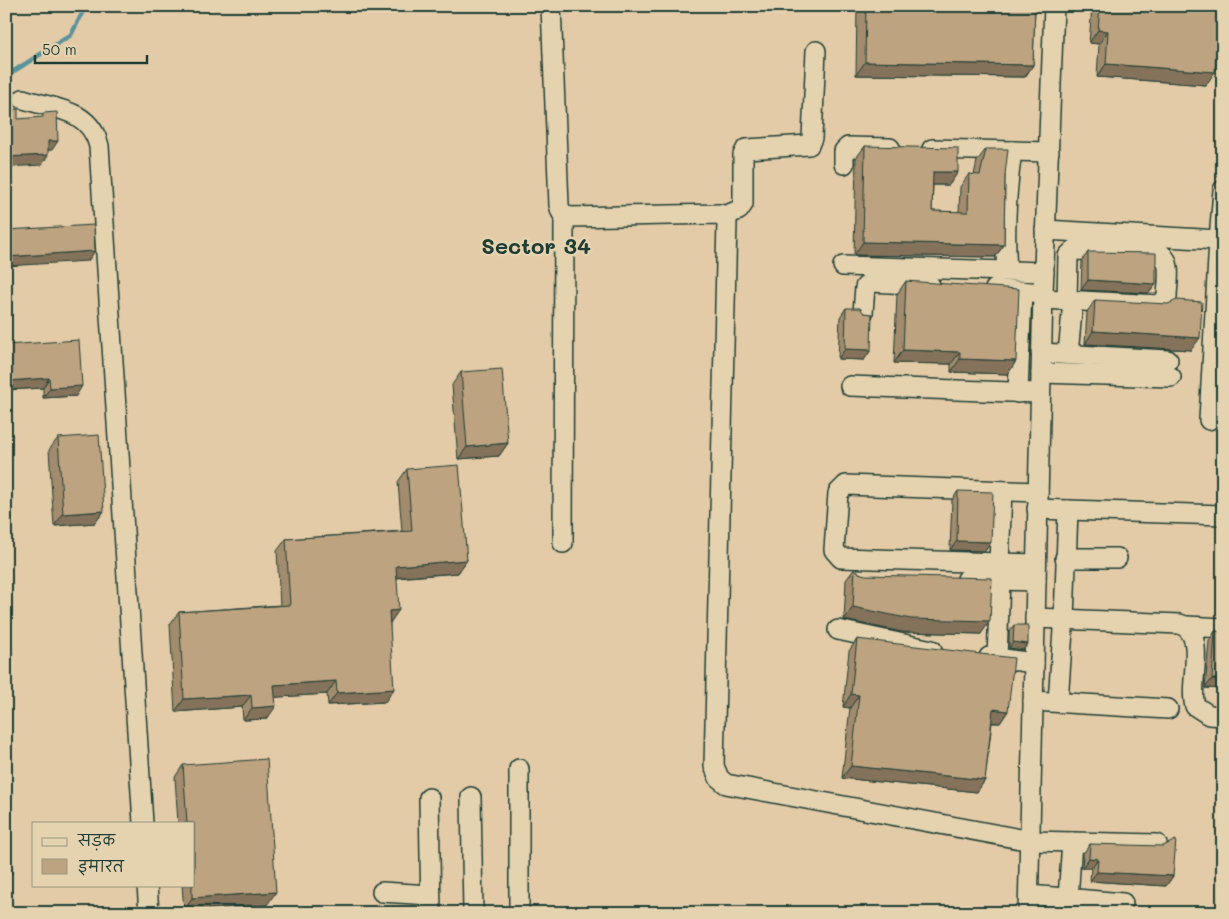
<svg xmlns="http://www.w3.org/2000/svg" width="1229" height="919" font-family="Mali,'Playpen Sans Deva',sans-serif">
  <style>
    .lines { fill: none; stroke-linecap: round; stroke-linejoin: round }
    .stream { stroke: #5a939c; stroke-width: 4.5 }
    .minor-casing { stroke: #1f3d34; stroke-width: 22 }
    .minor { stroke: #e5d3b0; stroke-width: 19 }
    .wall { fill: #a38c6e; stroke: #1f3d34 }
    .shaded-wall { fill: #84725a; stroke: #1f3d34 }
    .building { fill: #bda380; stroke: #1f3d34 }
    .labels { text-anchor: middle; dominant-baseline: central; stroke-width: 5; stroke-linejoin: round; paint-order: stroke }
    .district-label { font-size: 22px; font-weight: bold; fill: #1f3d34; stroke: #e5d3b0 }
  </style>
  <rect width="100%" height="100%" fill="#e4cba7"/>
  <filter id="ink" filterUnits="userSpaceOnUse"><feTurbulence type="fractalNoise" baseFrequency=".02" numOctaves="2"/><feDisplacementMap in="SourceGraphic" scale="10" xChannelSelector="R" yChannelSelector="G"/><feConvolveMatrix kernelMatrix="1 2 1 2 8 2 1 2 1" color-interpolation-filters="sRGB"/></filter>
  <g filter="url(#ink)">
    <g class="lines">
      <path class="stream" d="M 6,76 L 71,35 L 86,6"/>
      <defs>
        <g id="minor">
          <path d="M 551,6 L 559,205 L 561,212 L 569,217 L 720,214 L 727,221 L 714,766 L 719,778 L 726,784 L 1031,841 L 1157,844"/>
          <path d="M 23,99 C 55,109 90,109 99,146 L 143,823"/>
          <path d="M 932,149 L 1049,152"/>
          <path d="M 844,164 L 844,151 L 848,147 L 890,148"/>
          <path d="M 724,216 L 739,210 L 743,204 L 743,155 L 746,149 L 809,145 L 812,138 L 816,51"/>
          <path d="M 1045,230 L 1219,240 L 1209,420"/>
          <path d="M 1219,240 L 1223,190"/>
          <path d="M 843,266 L 1044,272"/>
          <path d="M 1007,271 C 1004,230 1006,192 1012,151"/>
          <path d="M 995,289 L 1043,293"/>
          <path d="M 1043,299 L 1160,305 L 1167,297 C 1167,283 1174,258 1157,252 L 1074,250 L 1068,256 L 1067,300"/>
          <path d="M 863,313 L 865,287 L 870,282 L 930,285"/>
          <path d="M 1041,353 L 1168,360"/>
          <path d="M 1068,354 L 1072,312"/>
          <path d="M 1041,373 L 1171,377"/>
          <path d="M 850,386 L 1040,393"/>
          <path d="M 1018,393 L 1022,291"/>
          <path d="M 1037,509 L 1223,515"/>
          <path d="M 563,543 L 564,215"/>
          <path d="M 1065,558 L 1117,558"/>
          <path d="M 999,563 L 1002,491"/>
          <path d="M 1036,564 L 841,558 L 834,550 L 838,493 L 846,485 L 1038,492"/>
          <path d="M 967,579 L 1036,581"/>
          <path d="M 1035,618 L 1180,624 C 1208,634 1188,683 1195,706 L 1209,715 L 1223,716"/>
          <path d="M 1064,619 L 1068,510"/>
          <path d="M 1187,626 L 1223,628"/>
          <path d="M 838,630 L 932,650"/>
          <path d="M 989,657 L 1034,663"/>
          <path d="M 997,658 L 1000,580"/>
          <path d="M 1033,701 L 1168,709"/>
          <path d="M 1058,702 L 1063,630"/>
          <path d="M 519,769 L 519,913"/>
          <path d="M 471,797 L 473,913"/>
          <path d="M 429,798 L 431,913"/>
          <path d="M 147,885 L 149,913"/>
          <path d="M 382,892 L 430,895"/>
          <path d="M 1029,895 L 1123,903"/>
          <path d="M 1068,898 L 1072,842"/>
          <path d="M 1028,913 L 1043,293 L 1054,6"/>
        </g>
      </defs>
      <use href="#minor" class="minor-casing"/>
      <use href="#minor" class="minor"/>
    </g>
    <g class="wall">
      <path d="M 857,6 L 1035,6 L 1033,65 L 1025,77 L 856,75 Z"/>
      <path d="M 1092,6 L 1223,6 L 1220,18 L 1206,85 L 1097,77 L 1099,44 L 1089,43 Z"/>
      <path d="M 865,146 L 958,172 L 949,185 L 933,185 L 932,211 L 959,212 L 960,187 L 969,174 L 974,175 L 977,161 L 986,149 L 1005,175 L 1004,245 L 995,257 L 854,255 L 856,158 Z"/>
      <path d="M 1088,252 L 1156,284 L 1149,293 L 1081,290 L 1082,261 Z"/>
      <path d="M 906,281 L 1016,361 L 1008,374 L 951,372 L 951,364 L 894,363 L 897,294 Z"/>
      <path d="M 1095,300 L 1191,350 L 1085,344 L 1087,312 Z"/>
      <path d="M 846,308 L 871,350 L 864,360 L 838,359 L 840,317 Z"/>
      <path d="M 6,345 L 76,396 L 43,398 L 43,388 L 6,390 Z"/>
      <path d="M 461,372 L 508,443 L 499,456 L 458,459 L 452,385 Z"/>
      <path d="M 1223,398 L 1223,479 L 1216,479 Z"/>
      <path d="M 58,438 L 104,511 L 95,523 L 54,526 L 49,450 Z"/>
      <path d="M 407,469 L 467,560 L 458,573 L 397,578 L 390,623 L 385,702 L 328,705 L 327,694 L 275,697 L 267,719 L 243,720 L 242,707 L 175,712 L 170,624 L 179,612 L 280,605 L 277,551 L 286,539 L 402,531 L 398,482 Z"/>
      <path d="M 958,491 L 991,542 L 985,551 L 950,550 L 952,500 Z"/>
      <path d="M 855,568 L 859,573 L 981,634 L 902,632 L 844,620 L 846,580 Z"/>
      <path d="M 1014,625 L 1028,644 L 1023,650 L 1009,648 L 1009,631 Z"/>
      <path d="M 1215,631 L 1223,632 L 1223,689 L 1205,688 L 1209,641 Z"/>
      <path d="M 857,639 L 1008,711 L 1000,723 L 992,723 L 985,780 L 977,792 L 842,778 L 850,708 L 843,707 L 849,651 Z"/>
      <path d="M 183,765 L 267,905 L 184,911 L 182,885 L 194,885 L 194,823 L 178,823 L 175,777 Z"/>
      <path d="M 1090,844 L 1173,876 L 1166,886 L 1090,881 L 1091,868 L 1082,868 L 1083,854 Z"/>
    </g>
    <g class="shaded-wall">
      <path d="M 1220,6 L 1223,6 L 1223,14 L 1220,18 L 1212,17 Z"/>
      <path d="M 1098,30 L 1108,31 L 1099,44 L 1089,43 Z"/>
      <path d="M 865,62 L 1033,65 L 1025,77 L 856,75 Z"/>
      <path d="M 1106,64 L 1215,72 L 1206,85 L 1097,77 Z"/>
      <path d="M 48,141 L 58,141 L 52,150 L 41,151 Z"/>
      <path d="M 48,155 L 42,165 L 6,167 L 6,157 Z"/>
      <path d="M 933,172 L 958,172 L 949,185 L 924,185 Z"/>
      <path d="M 863,242 L 1004,245 L 995,257 L 854,255 Z"/>
      <path d="M 95,251 L 88,261 L 6,266 L 6,257 Z"/>
      <path d="M 1088,280 L 1156,284 L 1149,293 L 1081,290 Z"/>
      <path d="M 1093,331 L 1200,338 L 1191,350 L 1085,344 Z"/>
      <path d="M 845,349 L 871,350 L 864,360 L 838,359 Z"/>
      <path d="M 903,350 L 960,352 L 951,364 L 894,363 Z"/>
      <path d="M 960,359 L 1016,361 L 1008,374 L 951,372 Z"/>
      <path d="M 49,378 L 43,388 L 6,390 L 6,384 L 8,381 Z"/>
      <path d="M 82,386 L 76,396 L 43,398 L 50,388 Z"/>
      <path d="M 508,443 L 499,456 L 458,459 L 467,447 Z"/>
      <path d="M 1223,469 L 1223,479 L 1216,479 Z"/>
      <path d="M 104,511 L 95,523 L 54,526 L 63,514 Z"/>
      <path d="M 957,541 L 991,542 L 985,551 L 950,550 Z"/>
      <path d="M 467,560 L 458,573 L 388,578 L 396,566 Z"/>
      <path d="M 853,607 L 990,621 L 981,634 L 902,632 L 844,620 Z"/>
      <path d="M 399,610 L 390,623 L 389,611 Z"/>
      <path d="M 1013,642 L 1028,644 L 1023,650 L 1009,648 Z"/>
      <path d="M 1212,679 L 1223,679 L 1223,689 L 1205,688 Z"/>
      <path d="M 336,681 L 327,694 L 265,698 L 274,685 Z"/>
      <path d="M 394,689 L 385,702 L 328,705 L 337,693 Z"/>
      <path d="M 851,694 L 859,695 L 850,708 L 843,707 Z"/>
      <path d="M 251,695 L 242,707 L 175,712 L 184,699 Z"/>
      <path d="M 276,706 L 267,719 L 243,720 L 252,708 Z"/>
      <path d="M 993,709 L 1008,711 L 1000,723 L 984,722 Z"/>
      <path d="M 851,766 L 985,780 L 977,792 L 842,778 Z"/>
      <path d="M 1089,858 L 1098,859 L 1091,868 L 1082,868 Z"/>
      <path d="M 1097,872 L 1173,876 L 1166,886 L 1090,881 Z"/>
      <path d="M 6,873 L 12,873 L 6,882 Z"/>
      <path d="M 276,892 L 267,905 L 184,911 L 192,898 Z"/>
    </g>
    <g class="building">
      <path d="M 866,6 L 1035,6 L 1033,65 L 865,62 Z"/>
      <path d="M 1100,6 L 1220,6 L 1215,72 L 1106,64 L 1108,31 L 1098,30 Z"/>
      <path d="M 18,109 L 18,119 L 43,117 L 43,113 L 57,112 L 58,141 L 48,141 L 48,155 L 6,157 L 6,110 Z"/>
      <path d="M 865,146 L 958,148 L 958,172 L 933,172 L 932,211 L 968,212 L 969,174 L 980,175 L 986,149 L 1008,149 L 1005,175 L 1004,245 L 863,242 Z"/>
      <path d="M 94,225 L 95,251 L 6,257 L 6,230 Z"/>
      <path d="M 1088,252 L 1156,253 L 1156,284 L 1088,280 Z"/>
      <path d="M 906,281 L 1019,289 L 1016,361 L 960,359 L 960,352 L 903,350 Z"/>
      <path d="M 1095,300 L 1168,304 L 1177,300 L 1202,302 L 1200,338 L 1093,331 Z"/>
      <path d="M 846,308 L 860,308 L 864,313 L 872,314 L 871,350 L 845,349 Z"/>
      <path d="M 79,340 L 82,386 L 50,388 L 49,378 L 8,381 L 6,345 Z"/>
      <path d="M 502,369 L 508,443 L 467,447 L 461,372 Z"/>
      <path d="M 99,435 L 104,511 L 63,514 L 58,438 Z"/>
      <path d="M 459,465 L 467,560 L 396,566 L 399,610 L 389,611 L 394,689 L 337,693 L 336,681 L 274,685 L 276,706 L 252,708 L 251,695 L 184,699 L 179,612 L 290,605 L 286,539 L 412,531 L 407,469 Z"/>
      <path d="M 958,491 L 993,492 L 991,542 L 957,541 Z"/>
      <path d="M 855,568 L 859,573 L 865,575 L 992,578 L 990,621 L 911,619 L 853,607 Z"/>
      <path d="M 1014,625 L 1028,625 L 1028,644 L 1013,642 Z"/>
      <path d="M 1215,631 L 1223,632 L 1223,679 L 1212,679 Z"/>
      <path d="M 857,639 L 1014,658 L 1008,711 L 993,709 L 985,780 L 851,766 L 859,695 L 851,694 Z"/>
      <path d="M 267,759 L 276,892 L 192,898 L 192,885 L 194,885 L 194,823 L 187,823 L 183,765 Z"/>
      <path d="M 6,784 L 12,873 L 6,873 Z"/>
      <path d="M 1176,840 L 1173,876 L 1097,872 L 1098,859 L 1089,858 L 1090,844 L 1163,846 Z"/>
    </g>
  </g>
  <g class="labels">
    <g class="district-label">
      <text x="536" y="245">Sector 34</text>
    </g>
  </g>
  <rect width="1229" height="919" fill="none" stroke="#e5d3b0" stroke-width="25"/>
  <rect x="12" y="12" width="1204" height="894" fill="none" stroke="#1f3d34" stroke-width="2" filter="url(#ink)"/>
  <rect x="32" y="822" width="162" height="65" fill="#e5d3b0" stroke="#96977e"/>
  <rect x="42" y="838" width="25" height="8" fill="#e5d3b0" stroke="#96977e"/>
  <text x="78" y="846" font-size="15" fill="#1f3d34">सड़क</text>
  <rect x="42" y="859" width="25" height="15" fill="#bda380" stroke="#96977e"/>
  <text x="78" y="872" font-size="15" fill="#1f3d34">इमारत</text>
  <path d="M35 55v8h112v-8" fill="none" stroke="#1f3d34" stroke-width="2.5"/>
  <text x="42" y="55" font-size="15" fill="#1f3d34" stroke="#e5d3b0" stroke-width="4" paint-order="stroke">50 m</text>
</svg>
